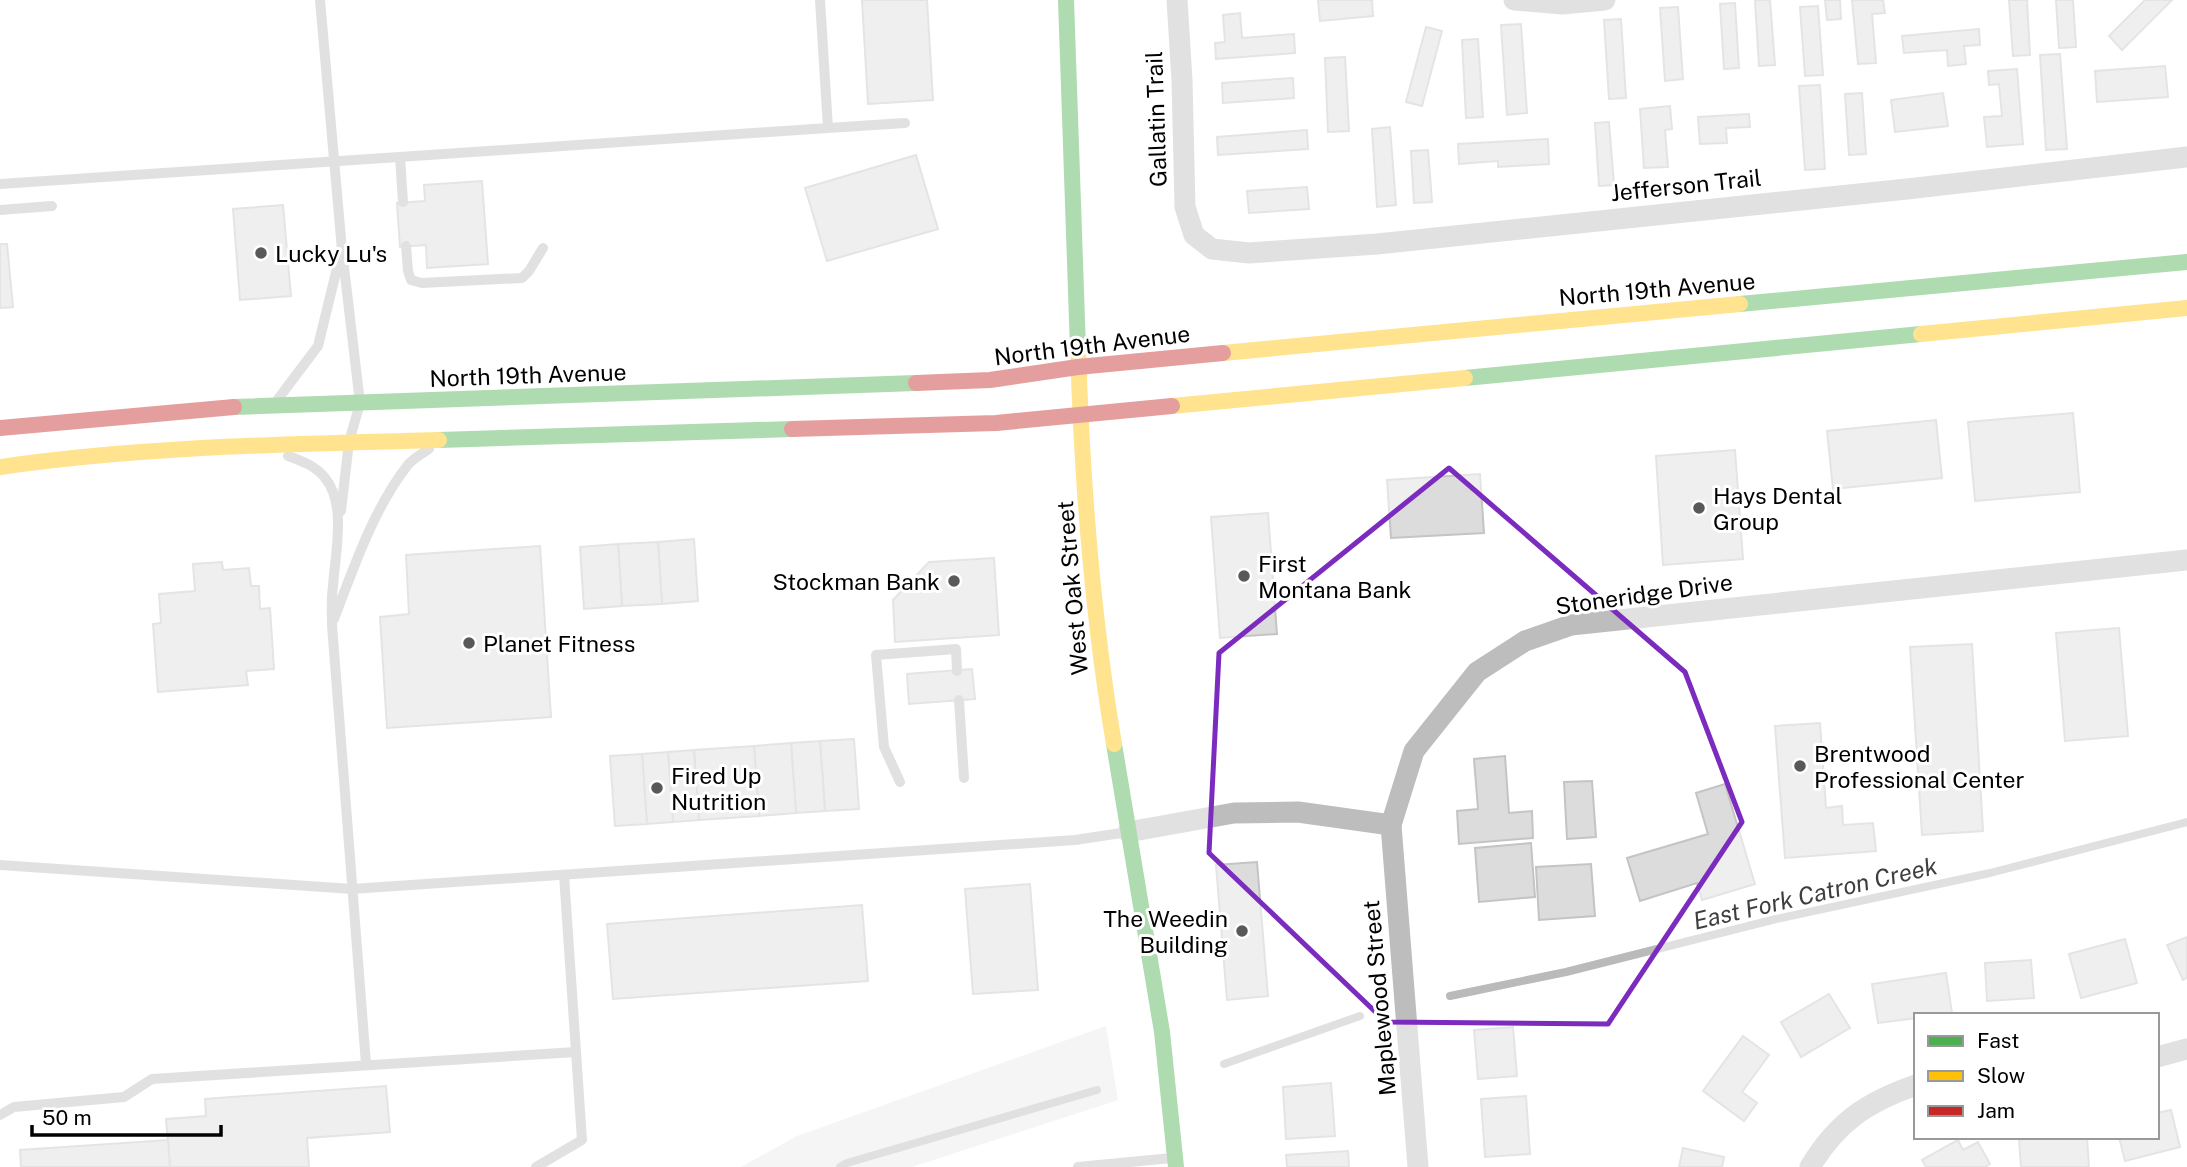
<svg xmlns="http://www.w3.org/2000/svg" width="2187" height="1167" font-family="'Public Sans',sans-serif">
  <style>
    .green { fill: #e8e8e8 }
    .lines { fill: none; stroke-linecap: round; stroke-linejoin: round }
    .stream { stroke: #bababa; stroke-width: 8 }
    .building { fill: #dcdcdc; stroke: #c4c4c4; stroke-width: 2 }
    .lane { stroke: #bdbdbd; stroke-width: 10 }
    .street { stroke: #bdbdbd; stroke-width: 21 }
    .fast { stroke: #4caf50; stroke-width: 16 }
    .slow { stroke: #ffc107; stroke-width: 16 }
    .jam { stroke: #c62828; stroke-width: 16 }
    .marked { fill: none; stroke: #7b2cbf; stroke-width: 5; stroke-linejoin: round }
    .poi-dot { fill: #595959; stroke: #fff; stroke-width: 2.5 }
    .labels { text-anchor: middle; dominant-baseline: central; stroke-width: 6; stroke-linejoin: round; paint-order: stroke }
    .street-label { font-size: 23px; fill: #000; stroke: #fff }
    .poi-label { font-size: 23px; fill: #000; stroke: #fff; text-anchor: start }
    .water-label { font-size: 24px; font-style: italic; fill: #3e3e3e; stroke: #fff }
  </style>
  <rect width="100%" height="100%" fill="#fff"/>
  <path class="green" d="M 1106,1026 L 1118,1100 L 912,1167 L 741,1167 L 797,1136 Z"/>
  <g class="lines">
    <g class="stream">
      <path d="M 1450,996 L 1566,972 L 1776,919 L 1990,873 L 2187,822"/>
      <path d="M 1224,1064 L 1360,1016"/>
      <path d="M 840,1167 L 847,1163 L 1097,1090"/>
    </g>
  </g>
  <g class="building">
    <path d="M 862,0 L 927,0 L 933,100 L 868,104 Z"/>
    <path d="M 1318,0 L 1372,0 L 1373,16 L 1320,21 Z"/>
    <path d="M 1755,0 L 1770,0 L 1775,65 L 1759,66 Z"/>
    <path d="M 1825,0 L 1840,0 L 1841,19 L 1827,20 Z"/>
    <path d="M 1852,0 L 1883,0 L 1885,13 L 1872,14 L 1876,63 L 1858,64 Z"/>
    <path d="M 2009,0 L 2027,0 L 2030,55 L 2013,56 Z"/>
    <path d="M 2056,0 L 2073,0 L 2076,47 L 2059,48 Z"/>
    <path d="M 2145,0 L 2172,0 L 2122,50 L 2109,36 Z"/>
    <path d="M 1735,3 L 1739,68 L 1724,69 L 1720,4 Z"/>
    <path d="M 1818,6 L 1823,75 L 1805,76 L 1800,7 Z"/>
    <path d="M 1678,7 L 1683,79 L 1665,81 L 1660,8 Z"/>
    <path d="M 1240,13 L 1242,38 L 1294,34 L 1295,53 L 1216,59 L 1215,43 L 1225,42 L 1223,15 Z"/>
    <path d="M 1621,19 L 1626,98 L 1609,99 L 1604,20 Z"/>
    <path d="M 1521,24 L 1527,113 L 1507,115 L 1501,25 Z"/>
    <path d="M 1426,27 L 1442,31 L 1422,106 L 1406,102 Z"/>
    <path d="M 1979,29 L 1980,45 L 1964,46 L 1966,64 L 1948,66 L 1947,50 L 1904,53 L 1902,36 Z"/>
    <path d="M 1478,39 L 1483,117 L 1466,118 L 1462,40 Z"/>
    <path d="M 2060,54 L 2067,149 L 2046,150 L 2040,55 Z"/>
    <path d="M 1345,57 L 1349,131 L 1328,132 L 1325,58 Z"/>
    <path d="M 2165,66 L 2168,97 L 2097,102 L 2095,71 Z"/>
    <path d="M 2017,69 L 2023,144 L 1987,147 L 1984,117 L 2002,116 L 1999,84 L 1989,85 L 1988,71 Z"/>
    <path d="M 1293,78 L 1294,98 L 1223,103 L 1222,83 Z"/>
    <path d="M 1820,85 L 1825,169 L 1805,170 L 1799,86 Z"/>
    <path d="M 1862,93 L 1866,154 L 1849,155 L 1845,94 Z"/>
    <path d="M 1943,93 L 1948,126 L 1895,132 L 1891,100 Z"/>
    <path d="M 1670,106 L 1672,129 L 1665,130 L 1668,167 L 1644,168 L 1640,109 Z"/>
    <path d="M 1749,114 L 1750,127 L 1726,128 L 1727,143 L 1700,144 L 1698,117 Z"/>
    <path d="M 1609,122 L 1614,185 L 1599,186 L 1595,123 Z"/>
    <path d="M 1390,127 L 1396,205 L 1377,207 L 1372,129 Z"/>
    <path d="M 1307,130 L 1308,149 L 1218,155 L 1217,137 Z"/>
    <path d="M 1548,139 L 1549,164 L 1498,167 L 1498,161 L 1459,164 L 1458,144 Z"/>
    <path d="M 1428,150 L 1432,202 L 1414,203 L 1411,151 Z"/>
    <path d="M 916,155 L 938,229 L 827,261 L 805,188 Z"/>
    <path d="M 482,181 L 488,264 L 427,268 L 426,245 L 400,247 L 397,203 L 425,201 L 424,185 Z"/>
    <path d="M 1307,187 L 1309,209 L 1249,213 L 1247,191 Z"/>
    <path d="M 283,205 L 291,296 L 240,300 L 233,209 Z"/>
    <path d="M 0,244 L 7,244 L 13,307 L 0,308 Z"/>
    <path d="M 2073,413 L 2080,492 L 1975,501 L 1968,422 Z"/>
    <path d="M 1936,420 L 1942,478 L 1833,489 L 1827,431 Z"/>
    <path d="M 1735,450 L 1743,559 L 1663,565 L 1656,456 Z"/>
    <path d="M 1480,474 L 1484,533 L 1391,538 L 1387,480 Z"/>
    <path d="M 1268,513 L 1277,634 L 1220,638 L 1211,517 Z"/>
    <path d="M 694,539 L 698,601 L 662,604 L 658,542 Z"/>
    <path d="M 658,542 L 662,604 L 622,606 L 618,544 Z"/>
    <path d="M 618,544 L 622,606 L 584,609 L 580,547 Z"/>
    <path d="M 540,546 L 551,717 L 387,728 L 380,617 L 409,614 L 406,555 Z"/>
    <path d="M 994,558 L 999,635 L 895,642 L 893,600 L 929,562 Z"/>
    <path d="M 222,562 L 223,570 L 249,568 L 251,586 L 259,586 L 260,609 L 270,608 L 274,669 L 246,671 L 248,685 L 158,692 L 153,624 L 161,623 L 159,594 L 195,591 L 193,564 Z"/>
    <path d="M 2119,628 L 2128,736 L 2065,741 L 2056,633 Z"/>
    <path d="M 1972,644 L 1983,831 L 1922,835 L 1910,647 Z"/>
    <path d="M 972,669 L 975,699 L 909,704 L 907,674 Z"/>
    <path d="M 1820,723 L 1826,808 L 1842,806 L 1843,825 L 1873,823 L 1876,851 L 1785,858 L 1775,726 Z"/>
    <path d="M 854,739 L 859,809 L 825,811 L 820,741 Z"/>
    <path d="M 820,741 L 825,811 L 796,813 L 791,743 Z"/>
    <path d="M 791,743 L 796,813 L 759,816 L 754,746 Z"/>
    <path d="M 754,746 L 759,816 L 699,820 L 694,750 Z"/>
    <path d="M 694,750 L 699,820 L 673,822 L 668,752 Z"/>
    <path d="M 668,752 L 673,822 L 647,824 L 642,754 Z"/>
    <path d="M 642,754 L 647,824 L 615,826 L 610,756 Z"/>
    <path d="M 1505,756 L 1509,813 L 1532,811 L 1533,838 L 1459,844 L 1457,811 L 1478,809 L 1474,759 Z"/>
    <path d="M 1592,781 L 1596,837 L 1567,839 L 1564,782 Z"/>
    <path d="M 1725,784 L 1755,884 L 1702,900 L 1697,883 L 1640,901 L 1627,858 L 1708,834 L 1696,793 Z"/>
    <path d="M 1531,843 L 1535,897 L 1479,902 L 1475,848 Z"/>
    <path d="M 1257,862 L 1268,996 L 1227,1000 L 1216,865 Z"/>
    <path d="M 1591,864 L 1595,916 L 1539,920 L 1536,867 Z"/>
    <path d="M 1030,884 L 1038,990 L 973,994 L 965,889 Z"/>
    <path d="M 862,905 L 868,981 L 613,999 L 607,924 Z"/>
    <path d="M 2187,937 L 2187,978 L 2183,980 L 2167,945 Z"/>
    <path d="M 2125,939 L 2137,983 L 2081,998 L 2069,954 Z"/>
    <path d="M 2031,960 L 2034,998 L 1987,1001 L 1985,963 Z"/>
    <path d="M 1946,973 L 1952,1013 L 1916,1015 L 1916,1018 L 1878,1023 L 1872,984 Z"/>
    <path d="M 1829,994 L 1850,1028 L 1801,1057 L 1781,1022 Z"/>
    <path d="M 1513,1027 L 1517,1076 L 1478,1079 L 1474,1030 Z"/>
    <path d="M 1743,1036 L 1769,1055 L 1742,1092 L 1757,1103 L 1744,1121 L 1703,1091 Z"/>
    <path d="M 1331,1083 L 1335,1136 L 1286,1139 L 1283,1087 Z"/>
    <path d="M 386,1086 L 390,1132 L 307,1138 L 309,1167 L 170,1167 L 166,1119 L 206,1116 L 205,1099 Z"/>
    <path d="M 1526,1096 L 1530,1154 L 1485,1157 L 1481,1099 Z"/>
    <path d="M 2171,1110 L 2180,1147 L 2125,1161 L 2119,1137 L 2157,1137 L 2157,1113 Z"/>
    <path d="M 2087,1137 L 2089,1167 L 2021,1167 L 2019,1138 Z"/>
    <path d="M 168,1140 L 170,1167 L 21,1167 L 20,1150 Z"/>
    <path d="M 1958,1140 L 1963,1150 L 1978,1142 L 1990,1164 L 1985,1167 L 1926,1167 L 1922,1160 Z"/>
    <path d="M 1683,1148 L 1724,1157 L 1722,1167 L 1679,1167 Z"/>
    <path d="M 1348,1151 L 1349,1167 L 1287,1167 L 1286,1155 Z"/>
  </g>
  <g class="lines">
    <g class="lane">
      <path d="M 320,0 L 342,250 L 360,403 L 349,442 L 341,511"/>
      <path d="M 828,128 L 905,123"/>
      <path d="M 400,157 L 403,202"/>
      <path d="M 0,184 L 828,128 L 820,0"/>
      <path d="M 0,210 L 52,206"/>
      <path d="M 406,246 L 408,271 L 411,280 L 422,283 L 522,278 L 529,271 L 543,248"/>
      <path d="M 278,399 L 318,346 L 340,256"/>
      <path d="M 288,456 C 302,461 316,466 325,478 C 347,504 335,555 333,586 C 331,599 332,612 332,625 L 366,1064"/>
      <path d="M 334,619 C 354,567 373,510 407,466 C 412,459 422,454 429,449"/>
      <path d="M 959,700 L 964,778"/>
      <path d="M 900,782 L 884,747 L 876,655 L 956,649 L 957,671"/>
      <path d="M 0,865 L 352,889 L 1075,840 L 1128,832"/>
      <path d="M 0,1115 L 14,1107 L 124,1097 L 152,1079 L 576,1052"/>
      <path d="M 536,1167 L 582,1140 L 564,875"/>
      <path d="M 1078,1167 L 1172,1158"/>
    </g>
    <g class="street">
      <path d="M 1177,0 L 1182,80 L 1185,207 L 1194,235 L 1212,249 L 1249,253 L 1377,244 L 1907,189 L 2187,157"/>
      <path d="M 1514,0 L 1562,4 L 1605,0"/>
      <path d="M 1391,825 L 1418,1167"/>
      <path d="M 1128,832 L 1234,813 L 1298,812 L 1391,825 L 1414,751 L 1477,672 L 1525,641 L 1571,625 L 2187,560"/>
      <path d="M 2157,1057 L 2187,1049"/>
      <path d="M 1810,1167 C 1837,1122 1867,1102 1916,1085"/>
    </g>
    <g class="fast">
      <path d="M 1066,0 L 1078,349"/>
      <path d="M 1740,304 L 2187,262"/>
      <path d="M 1465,378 L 1921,334"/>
      <path d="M 234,407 L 916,383"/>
      <path d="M 439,440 L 792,429"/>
      <path d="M 1114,744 L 1162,1032 L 1176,1167"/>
    </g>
    <g class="slow">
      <path d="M 1921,334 L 2187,308"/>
      <path d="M 1078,349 C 1082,481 1092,614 1114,744"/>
      <path d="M 1223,353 L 1740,304"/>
      <path d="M 1172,406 L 1465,378"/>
      <path d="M 0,467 C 145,446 293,444 439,440"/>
    </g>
    <g class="jam">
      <path d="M 916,383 L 990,380 L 1078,367 L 1223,353"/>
      <path d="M 0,428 L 234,407"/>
      <path d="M 792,429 L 996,423 L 1172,406"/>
    </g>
  </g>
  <path d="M0 0H2187V1167H0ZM 1449,468 L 1685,672 L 1742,822 L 1608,1024 L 1386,1022 L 1209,853 L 1219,653 Z" fill="#fff" fill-opacity=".55" fill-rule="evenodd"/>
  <path class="marked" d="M 1449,468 L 1685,672 L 1742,822 L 1608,1024 L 1386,1022 L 1209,853 L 1219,653 Z"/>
  <g class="poi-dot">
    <circle cx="261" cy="253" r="7"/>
    <circle cx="1699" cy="508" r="7"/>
    <circle cx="1244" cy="576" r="7"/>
    <circle cx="954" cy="581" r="7"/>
    <circle cx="469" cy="643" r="7"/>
    <circle cx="1800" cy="766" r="7"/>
    <circle cx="657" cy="788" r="7"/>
    <circle cx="1242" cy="931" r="7"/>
  </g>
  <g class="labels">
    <g class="street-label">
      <text transform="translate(1156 119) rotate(-92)">Gallatin Trail</text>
      <text transform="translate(1686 185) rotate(-6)">Jefferson Trail</text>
      <text transform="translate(1657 289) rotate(-5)">North 19th Avenue</text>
      <text transform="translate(1092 345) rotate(-7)">North 19th Avenue</text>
      <text transform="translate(528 375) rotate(-2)">North 19th Avenue</text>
      <text transform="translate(1072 588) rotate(-95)">West Oak Street</text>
      <text transform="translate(1644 594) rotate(-8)">Stoneridge Drive</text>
      <text transform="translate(1379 998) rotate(-95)">Maplewood Street</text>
    </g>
    <g class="poi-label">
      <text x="275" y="253">Lucky Lu's</text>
      <text x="1713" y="495">Hays Dental<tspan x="1713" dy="26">Group</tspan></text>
      <text x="1258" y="563">First<tspan x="1258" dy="26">Montana Bank</tspan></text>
      <text x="940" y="581" text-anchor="end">Stockman Bank</text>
      <text x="483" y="643">Planet Fitness</text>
      <text x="1814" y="753">Brentwood<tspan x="1814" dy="26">Professional Center</tspan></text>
      <text x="671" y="775">Fired Up<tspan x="671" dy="26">Nutrition</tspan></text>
      <text x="1228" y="918" text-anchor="end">The Weedin<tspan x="1228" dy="26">Building</tspan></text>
    </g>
    <g class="water-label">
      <text transform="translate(1815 893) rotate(-13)">East Fork Catron Creek</text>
    </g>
  </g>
  <rect x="1914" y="1013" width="245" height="126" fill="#ffffff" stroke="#999999" stroke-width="2"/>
  <rect x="1928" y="1036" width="35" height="10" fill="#4caf50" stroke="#999999" stroke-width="2"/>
  <text x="1977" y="1048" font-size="21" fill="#000000">Fast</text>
  <rect x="1928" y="1071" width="35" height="10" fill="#ffc107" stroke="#999999" stroke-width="2"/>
  <text x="1977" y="1083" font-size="21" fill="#000000">Slow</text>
  <rect x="1928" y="1106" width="35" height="10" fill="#c62828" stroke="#999999" stroke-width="2"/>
  <text x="1977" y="1118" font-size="21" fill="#000000">Jam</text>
  <path d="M32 1125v10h189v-10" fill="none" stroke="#000000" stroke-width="3.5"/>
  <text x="42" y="1125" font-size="21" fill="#000000" stroke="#ffffff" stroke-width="5" paint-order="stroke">50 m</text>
</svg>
